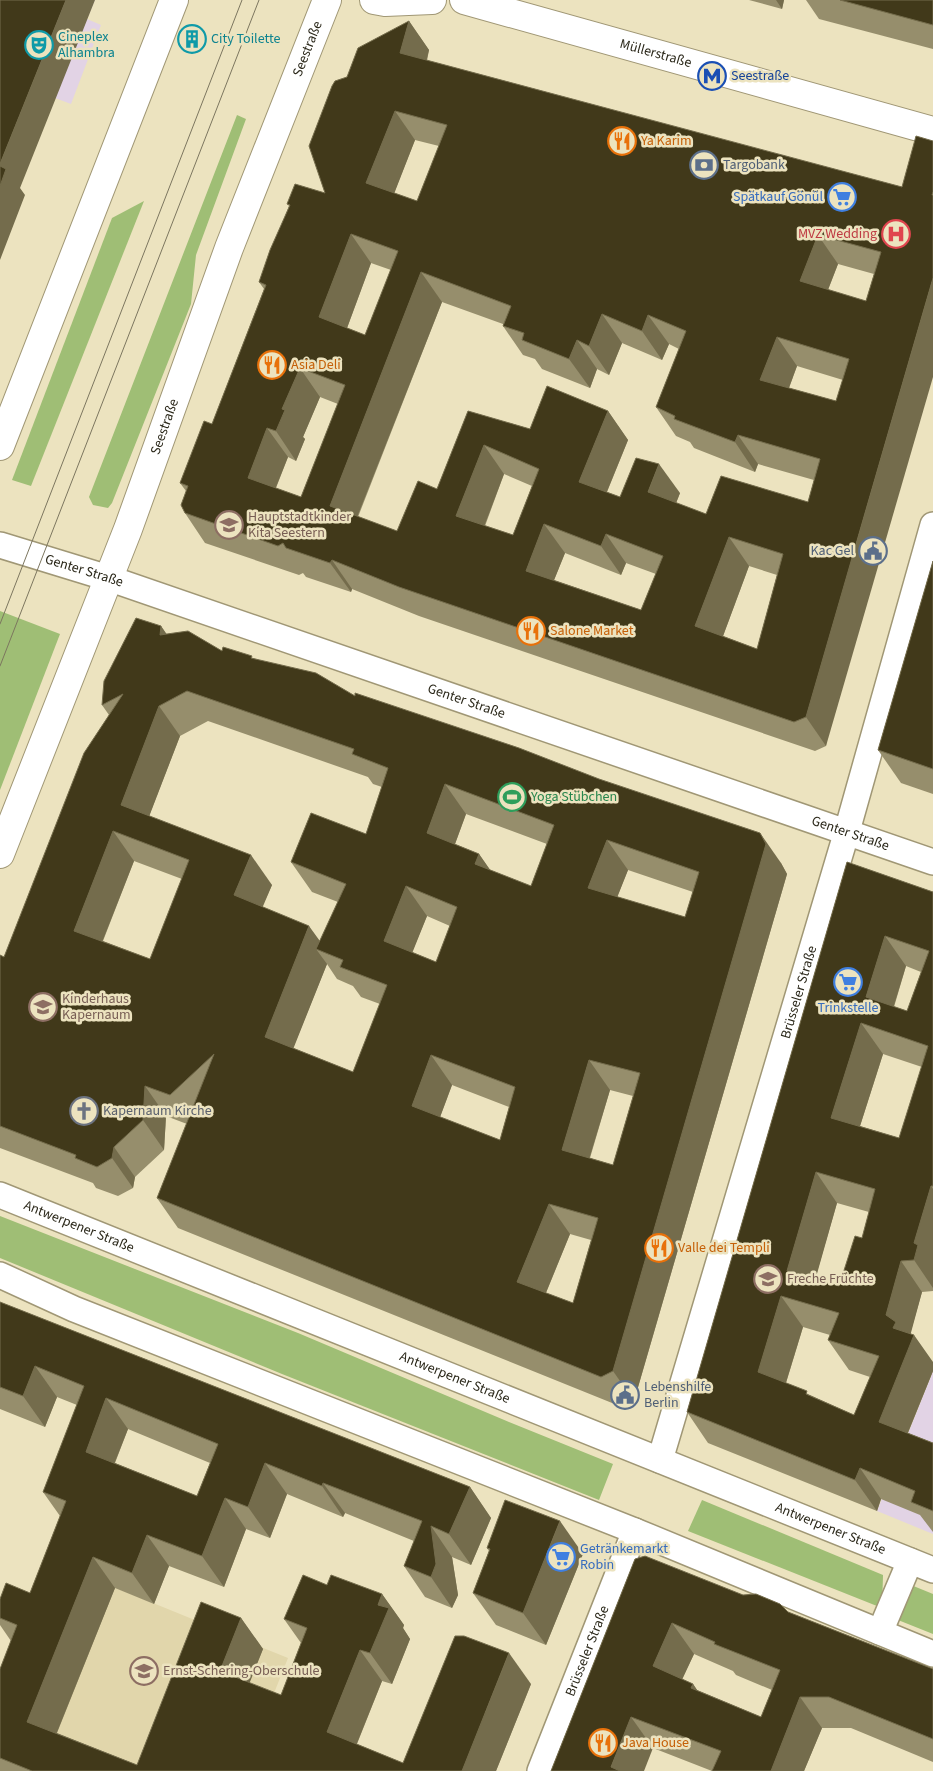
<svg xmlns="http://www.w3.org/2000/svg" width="933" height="1771" font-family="'Source Sans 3',sans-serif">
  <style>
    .commercial { fill: #e2d3e5 }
    .built { fill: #e1d6ab }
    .green { fill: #9fbe75 }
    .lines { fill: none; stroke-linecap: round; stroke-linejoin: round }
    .minor-casing { stroke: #a09775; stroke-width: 28 }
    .primary-casing { stroke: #a09775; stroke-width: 30 }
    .minor { stroke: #fff; stroke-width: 25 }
    .primary { stroke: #fff; stroke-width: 28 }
    .tram { stroke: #7c765f; stroke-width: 1 }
    .wall { fill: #968e6c; fill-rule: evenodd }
    .shaded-wall { fill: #746c4c }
    .building { fill: #41391a; stroke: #746c4c; fill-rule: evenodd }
    .labels { text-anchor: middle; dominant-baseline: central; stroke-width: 5; stroke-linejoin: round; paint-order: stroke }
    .culture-label { font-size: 14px; fill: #0d838f; stroke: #ece3bf; text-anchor: start }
    .street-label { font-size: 14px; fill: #2b281a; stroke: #ece3bf }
    .transit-label { font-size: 14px; fill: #164399; stroke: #ece3bf; text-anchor: start }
    .food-label { font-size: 14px; fill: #c56008; stroke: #ece3bf; text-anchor: start }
    .service-label { font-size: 14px; fill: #4e5e75; stroke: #ece3bf; text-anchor: start }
    .shop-label { font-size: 14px; fill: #366cbe; stroke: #ece3bf; text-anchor: end }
    .health-label { font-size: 14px; fill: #be3a42; stroke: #ece3bf; text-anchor: end }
    .education-label { font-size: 14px; fill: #785e54; stroke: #ece3bf; text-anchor: start }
    .leisure-label { font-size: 14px; fill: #27864d; stroke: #ece3bf; text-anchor: start }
    .worship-label { font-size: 14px; fill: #5b616d; stroke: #ece3bf; text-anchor: start }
  </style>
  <rect width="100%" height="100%" fill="#ece3bf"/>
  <g class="commercial">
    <path d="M 0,0 L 95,0 L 87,19 L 101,25 L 71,104 L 55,98 Z"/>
    <path d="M 933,1371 L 933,1534 L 877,1511 Z"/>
  </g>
  <path class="built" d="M 104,1583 L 288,1658 L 243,1771 L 0,1771 L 0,1684 Z"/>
  <g class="green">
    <path d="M 237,115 L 246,119 L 196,255 L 191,304 L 112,503 L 108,508 L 93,505 L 89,497 Z"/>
    <path d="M 144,201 L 31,486 L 12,480 L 112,218 Z"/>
    <path d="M 0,611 L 60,634 L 0,790 Z"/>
    <path d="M 0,1216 L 298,1333 L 509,1422 L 613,1464 L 599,1500 L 282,1374 L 0,1258 Z"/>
    <path d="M 702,1500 L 883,1575 L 882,1608 L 688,1531 Z"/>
    <path d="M 911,1585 L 933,1594 L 933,1634 L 898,1620 Z"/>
  </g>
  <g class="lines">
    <defs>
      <g id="minor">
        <path id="s1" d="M 0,545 L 108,578 L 933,862"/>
        <path id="s2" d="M 0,1195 L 933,1570"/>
        <path d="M 0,1275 L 74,1309 L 635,1531 L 933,1654"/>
        <path id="s3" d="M 660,1460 L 847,831 L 933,525"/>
        <path d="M 880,1632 L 910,1561"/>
        <path id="s4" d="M 540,1771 L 635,1531"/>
      </g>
      <g id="primary">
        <path d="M 374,0 L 385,2 L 432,0"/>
        <path id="s5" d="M 464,0 L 933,131"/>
        <path d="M 0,446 L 174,0"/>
        <path id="s6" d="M 0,854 L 128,529 L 229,248 L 327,0"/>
      </g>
    </defs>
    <use href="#minor" class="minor-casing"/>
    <use href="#primary" class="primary-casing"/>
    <use href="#minor" class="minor"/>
    <use href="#primary" class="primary"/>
    <g class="tram">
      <path d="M 0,624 L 242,0"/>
      <path d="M 0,666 L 259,0"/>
    </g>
  </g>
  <g class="wall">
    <path d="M 749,0 L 784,0 L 782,9 Z"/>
    <path d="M 806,0 L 933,0 L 933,49 L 819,19 Z"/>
    <path d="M 409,21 L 429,50 L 427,61 L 902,187 L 826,746 L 815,751 L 419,616 L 352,589 L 351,592 L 306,577 L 303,573 L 299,575 L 205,543 L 185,513 L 186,491 L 180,483 L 212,424 L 264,289 L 259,282 L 289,206 L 287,204 L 325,193 L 347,77 ZM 415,140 L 439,146 L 417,201 L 394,193 ZM 371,263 L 391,270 L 365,335 L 347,328 ZM 838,264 L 874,274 L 866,301 L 828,290 ZM 442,302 L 503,324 L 503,326 L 523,355 L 535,359 L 542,369 L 590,388 L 597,369 L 609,375 L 622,343 L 662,360 L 669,344 L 679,349 L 656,407 L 676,436 L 690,442 L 694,448 L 755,472 L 758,464 L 814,480 L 808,502 L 706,514 L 676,503 L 680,493 L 620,497 L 607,492 L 628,440 L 608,411 L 530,429 L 468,411 L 437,489 L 397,531 L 358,517 ZM 797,366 L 843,380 L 836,401 L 789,388 ZM 320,397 L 338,404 L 301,497 L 276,488 L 288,457 L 296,461 L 305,439 L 303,437 ZM 504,474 L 532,486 L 513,535 L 485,526 ZM 565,553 L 621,575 L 626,563 L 656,574 L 641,610 L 554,580 ZM 749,566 L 777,575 L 757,649 L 723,636 Z"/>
    <path d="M 933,561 L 933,794 L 901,783 L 878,750 Z"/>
    <path d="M 161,626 L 166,634 L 222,651 L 253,658 L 355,696 L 781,863 L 787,874 L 634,1401 L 622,1407 L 178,1228 L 157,1198 L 187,1124 L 166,1116 L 164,1150 L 135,1177 L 133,1188 L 118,1196 L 96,1188 L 93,1183 L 0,1148 L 0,955 L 4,957 L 109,715 L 102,705 ZM 208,721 L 368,777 L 373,784 L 382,787 L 366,834 L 291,862 L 312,892 L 338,902 L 320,941 L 262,907 L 272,885 L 149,816 L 180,736 ZM 466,814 L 547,844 L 531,886 L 490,870 L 479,854 L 455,844 ZM 134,861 L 182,879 L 150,959 L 103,941 ZM 628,870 L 693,892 L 685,917 L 617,897 ZM 427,916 L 450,926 L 436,962 L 412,952 ZM 327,964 L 337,979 L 353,986 L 361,997 L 380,1004 L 353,1072 L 293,1048 ZM 452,1085 L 509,1107 L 500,1140 L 440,1117 ZM 610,1090 L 633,1096 L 613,1165 L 590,1158 ZM 570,1234 L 591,1240 L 573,1303 L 546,1293 Z"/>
    <path d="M 847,862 L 933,892 L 933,1291 L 922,1292 L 910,1334 L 933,1371 L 908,1433 L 933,1443 L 933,1532 L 920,1515 L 881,1499 L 877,1511 L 708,1443 L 687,1412 ZM 906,966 L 921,972 L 907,1011 L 894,1007 ZM 883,1054 L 922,1067 L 899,1138 L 860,1126 ZM 837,1203 L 869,1212 L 862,1238 L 839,1286 L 815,1279 ZM 803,1327 L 830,1335 L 828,1340 L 849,1370 L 870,1377 L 854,1415 L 810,1395 L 786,1383 Z"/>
    <path d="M 0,1302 L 470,1487 L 491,1518 L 471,1565 L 452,1557 L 458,1595 L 452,1608 L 425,1597 L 404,1566 L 414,1541 L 345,1513 L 343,1517 L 287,1494 L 270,1538 L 246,1529 L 224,1587 L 169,1566 L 154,1604 L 115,1588 L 57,1733 L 137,1765 L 241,1618 L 263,1649 L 249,1683 L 281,1695 L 301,1643 L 284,1619 L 327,1585 L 382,1594 L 404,1625 L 403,1628 L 410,1639 L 392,1684 L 382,1681 L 357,1744 L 403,1763 L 531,1684 L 496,1771 L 0,1771 L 0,1669 L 11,1641 L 0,1625 L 0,1599 L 30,1593 L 60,1516 L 43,1492 L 77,1405 L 57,1397 L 45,1427 L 0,1409 ZM 128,1429 L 210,1463 L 197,1496 L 115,1463 Z"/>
    <path d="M 487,1548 L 583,1554 L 546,1645 L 496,1625 L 473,1593 L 489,1551 Z"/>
    <path d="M 635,1559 L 788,1612 L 933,1669 L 933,1762 L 851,1728 L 822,1728 L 804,1771 L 712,1771 L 653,1748 L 551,1771 ZM 694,1654 L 733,1671 L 736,1675 L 772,1690 L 761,1717 L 697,1690 L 693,1684 L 682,1679 Z"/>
  </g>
  <g class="shaded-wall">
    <path d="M 66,0 L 95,0 L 20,188 L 25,195 L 0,260 L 0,164 Z"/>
    <path d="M 776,0 L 784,0 L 782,9 Z"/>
    <path d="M 409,21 L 429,50 L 421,83 L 400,53 Z"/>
    <path d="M 395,111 L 415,140 L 387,212 L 366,183 Z"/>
    <path d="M 351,234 L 371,263 L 340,347 L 319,317 Z"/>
    <path d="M 818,235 L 838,264 L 820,310 L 800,281 Z"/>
    <path d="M 421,272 L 442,302 L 350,535 L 330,506 Z"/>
    <path d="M 933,278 L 933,377 L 826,746 L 806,717 Z"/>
    <path d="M 602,314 L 622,343 L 609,375 L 589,346 Z"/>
    <path d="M 648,315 L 669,344 L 662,360 L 642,331 Z"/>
    <path d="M 777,337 L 797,366 L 781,409 L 760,380 Z"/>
    <path d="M 577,340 L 597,369 L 590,388 L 569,359 Z"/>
    <path d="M 300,368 L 320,397 L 303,437 L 305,439 L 296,461 L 276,431 L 282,409 Z"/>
    <path d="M 608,411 L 628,440 L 599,511 L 579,482 Z"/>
    <path d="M 267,428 L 288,457 L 268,507 L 248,478 Z"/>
    <path d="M 738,435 L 758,464 L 755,472 L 735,442 Z"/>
    <path d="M 484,445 L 504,474 L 477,545 L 456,516 Z"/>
    <path d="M 659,464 L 680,493 L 669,521 L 648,492 Z"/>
    <path d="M 544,524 L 565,553 L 546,600 L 526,571 Z"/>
    <path d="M 606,534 L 626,563 L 621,575 L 601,546 Z"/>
    <path d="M 729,537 L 749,566 L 716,655 L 695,626 Z"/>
    <path d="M 332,560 L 352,589 L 351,592 L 330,563 Z"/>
    <path d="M 161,626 L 182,656 L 160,635 Z"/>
    <path d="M 159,706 L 180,736 L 142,835 L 121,805 Z"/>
    <path d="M 445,784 L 466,814 L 448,863 L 427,833 Z"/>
    <path d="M 113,831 L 134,861 L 95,960 L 74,931 Z"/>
    <path d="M 760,833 L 781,863 L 787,874 L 634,1401 L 613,1371 Z"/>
    <path d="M 607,840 L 628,870 L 609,918 L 588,888 Z"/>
    <path d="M 479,854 L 500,884 L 475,864 Z"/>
    <path d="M 251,855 L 272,885 L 255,925 L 234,895 Z"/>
    <path d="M 406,886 L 427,916 L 405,971 L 384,941 Z"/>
    <path d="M 309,926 L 330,955 L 316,949 L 327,964 L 286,1067 L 265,1037 Z"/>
    <path d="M 885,936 L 906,966 L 887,1028 L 866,997 Z"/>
    <path d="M 861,1023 L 883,1054 L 853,1148 L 831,1118 Z"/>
    <path d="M 431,1055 L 452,1085 L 433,1136 L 412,1106 Z"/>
    <path d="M 589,1060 L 610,1090 L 583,1179 L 562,1150 Z"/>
    <path d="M 145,1086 L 166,1116 L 164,1150 L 143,1120 Z"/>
    <path d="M 114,1147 L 135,1177 L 133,1188 L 112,1158 Z"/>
    <path d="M 816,1172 L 837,1203 L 809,1302 L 787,1271 Z"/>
    <path d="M 931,1186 L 933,1189 L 933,1288 L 914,1260 L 914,1243 Z"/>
    <path d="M 549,1204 L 570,1234 L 538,1312 L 517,1282 Z"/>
    <path d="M 901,1261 L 922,1292 L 909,1340 L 914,1335 L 933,1362 L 933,1371 L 900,1452 L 879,1422 L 893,1328 L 886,1315 Z"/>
    <path d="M 781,1296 L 803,1327 L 780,1402 L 758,1372 Z"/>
    <path d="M 35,1366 L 57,1397 L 45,1427 L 23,1396 Z"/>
    <path d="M 106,1398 L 128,1429 L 107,1482 L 86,1452 Z"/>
    <path d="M 265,1463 L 287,1494 L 270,1538 L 248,1507 Z"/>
    <path d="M 860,1468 L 881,1499 L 877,1511 L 855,1480 Z"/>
    <path d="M 323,1483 L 345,1513 L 343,1517 L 322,1486 Z"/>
    <path d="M 470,1487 L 491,1518 L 471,1565 L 449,1534 Z"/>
    <path d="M 225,1498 L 246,1529 L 224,1587 L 202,1556 Z"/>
    <path d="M 560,1521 L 583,1554 L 546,1645 L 523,1613 Z"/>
    <path d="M 431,1526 L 452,1557 L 458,1595 L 452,1608 L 431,1577 Z"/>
    <path d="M 147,1535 L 169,1566 L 154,1604 L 132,1573 Z"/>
    <path d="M 93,1557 L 115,1588 L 49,1752 L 27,1722 Z"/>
    <path d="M 382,1594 L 404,1625 L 403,1628 L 410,1639 L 392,1684 L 370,1653 L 378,1605 Z"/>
    <path d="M 241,1618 L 263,1649 L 242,1702 L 220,1671 Z"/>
    <path d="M 672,1623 L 694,1654 L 674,1697 L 653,1666 Z"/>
    <path d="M 360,1650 L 382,1681 L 349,1763 L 327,1732 Z"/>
    <path d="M 509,1653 L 531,1684 L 496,1771 L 462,1771 Z"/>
    <path d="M 693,1684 L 714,1715 L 691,1688 Z"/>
    <path d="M 800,1697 L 822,1728 L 804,1771 L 771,1771 Z"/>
    <path d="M 631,1717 L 653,1748 L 644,1771 L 614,1771 L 611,1767 Z"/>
  </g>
  <g class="building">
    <path d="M 0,0 L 66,0 L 0,164 Z"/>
    <path d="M 840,0 L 933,0 L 933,25 Z"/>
    <path d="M 409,21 L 400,53 L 902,187 L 916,136 L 933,141 L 933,192 L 932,195 L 933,195 L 933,278 L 806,717 L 794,722 L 399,587 L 332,560 L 330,563 L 286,548 L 283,543 L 278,546 L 185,513 L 181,505 L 188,486 L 180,483 L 204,421 L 212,424 L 266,285 L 259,282 L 270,250 L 290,205 L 287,204 L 295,184 L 325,193 L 309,146 L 332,86 L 335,81 L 347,77 L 358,48 ZM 395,111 L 447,125 L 417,201 L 366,183 ZM 351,234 L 398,251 L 365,335 L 319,317 ZM 818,235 L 881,252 L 866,301 L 800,281 ZM 421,272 L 511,306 L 503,326 L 524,333 L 522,340 L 569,359 L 577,340 L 589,346 L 602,314 L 642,331 L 648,315 L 686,331 L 656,407 L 675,416 L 674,419 L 735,442 L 738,435 L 820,459 L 808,502 L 721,476 L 706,514 L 648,492 L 659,464 L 636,458 L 620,497 L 579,482 L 608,411 L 547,386 L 530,429 L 468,411 L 437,489 L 418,481 L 397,531 L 330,506 ZM 777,337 L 849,359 L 836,401 L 760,380 ZM 300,368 L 345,385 L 301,497 L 248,478 L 267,428 L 276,431 L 285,410 L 282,409 ZM 484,445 L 539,469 L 513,535 L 456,516 ZM 544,524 L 601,546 L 606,534 L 663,556 L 641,610 L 526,571 ZM 729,537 L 783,554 L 757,649 L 695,626 Z"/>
    <path d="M 0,166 L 6,169 L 0,186 Z"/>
    <path d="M 933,561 L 933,769 L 878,750 Z"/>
    <path d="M 136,618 L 161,626 L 160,635 L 188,631 L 222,651 L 223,647 L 252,656 L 251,658 L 316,673 L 355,696 L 355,693 L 519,748 L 599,779 L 760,833 L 766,844 L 613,1371 L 601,1377 L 157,1198 L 214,1054 L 170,1095 L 145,1086 L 143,1120 L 114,1147 L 112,1158 L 97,1167 L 75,1158 L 76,1155 L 0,1126 L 0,955 L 4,957 L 84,753 L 123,694 L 102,705 L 104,681 ZM 187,691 L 354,749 L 352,754 L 388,768 L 366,834 L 311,813 L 291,862 L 346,884 L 316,949 L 343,960 L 340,967 L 387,985 L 353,1072 L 265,1037 L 309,926 L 234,895 L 251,855 L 121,805 L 159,706 ZM 445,784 L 554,825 L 531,886 L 475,864 L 479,854 L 427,833 ZM 113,831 L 189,860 L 150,959 L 74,931 ZM 607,840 L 699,872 L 685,917 L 588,888 ZM 406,886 L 457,907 L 436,962 L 384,941 ZM 431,1055 L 515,1087 L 500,1140 L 412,1106 ZM 589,1060 L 640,1073 L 613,1165 L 562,1150 ZM 549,1204 L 598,1218 L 573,1303 L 517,1282 Z"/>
    <path d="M 847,862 L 933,892 L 933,1186 L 931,1186 L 914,1243 L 918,1245 L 914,1260 L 901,1261 L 886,1315 L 896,1322 L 893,1328 L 914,1335 L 879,1422 L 933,1443 L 933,1511 L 911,1502 L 915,1491 L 860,1468 L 855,1480 L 687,1412 ZM 885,936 L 929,951 L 907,1011 L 866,997 ZM 861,1023 L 928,1046 L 899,1138 L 831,1118 ZM 816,1172 L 875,1189 L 862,1238 L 855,1236 L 839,1286 L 787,1271 ZM 781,1296 L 839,1313 L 828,1340 L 879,1356 L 854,1415 L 806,1394 L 807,1391 L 758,1372 Z"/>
    <path d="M 0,1302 L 470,1487 L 449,1534 L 431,1526 L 436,1564 L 431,1577 L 404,1566 L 422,1521 L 323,1483 L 322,1486 L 265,1463 L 248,1507 L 225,1498 L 202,1556 L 147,1535 L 132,1573 L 93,1557 L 27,1722 L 137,1765 L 201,1602 L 241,1618 L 220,1671 L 281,1695 L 307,1628 L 284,1619 L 303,1575 L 327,1585 L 331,1575 L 382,1594 L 378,1605 L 389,1608 L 370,1653 L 360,1650 L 327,1732 L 403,1763 L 455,1636 L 464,1636 L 509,1653 L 462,1771 L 32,1771 L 0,1758 L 0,1669 L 17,1625 L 0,1618 L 0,1599 L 6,1583 L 30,1593 L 66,1501 L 43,1492 L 84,1386 L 35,1366 L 23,1396 L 0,1387 ZM 106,1398 L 218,1444 L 197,1496 L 86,1452 Z"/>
    <path d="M 505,1500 L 560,1521 L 523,1613 L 473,1593 L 490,1549 L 487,1548 Z"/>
    <path d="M 645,1556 L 743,1595 L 756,1594 L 780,1604 L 788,1612 L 933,1669 L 933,1739 L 829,1697 L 800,1697 L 771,1771 L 712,1771 L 721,1751 L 631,1717 L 611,1767 L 620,1771 L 551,1771 L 635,1559 ZM 672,1623 L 715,1642 L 714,1644 L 780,1670 L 761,1717 L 691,1688 L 693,1684 L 653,1666 Z"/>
  </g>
  <defs>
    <symbol id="building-ring" viewBox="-11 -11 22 22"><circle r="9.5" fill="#ece3bf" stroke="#0f9aa8" stroke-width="1.5"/><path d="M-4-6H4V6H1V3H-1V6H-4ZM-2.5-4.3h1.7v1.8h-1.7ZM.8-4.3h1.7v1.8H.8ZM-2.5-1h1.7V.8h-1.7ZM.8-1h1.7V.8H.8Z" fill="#0f9aa8"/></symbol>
    <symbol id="theatre-ring" viewBox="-11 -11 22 22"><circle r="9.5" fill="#ece3bf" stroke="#0f9aa8" stroke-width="1.5"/><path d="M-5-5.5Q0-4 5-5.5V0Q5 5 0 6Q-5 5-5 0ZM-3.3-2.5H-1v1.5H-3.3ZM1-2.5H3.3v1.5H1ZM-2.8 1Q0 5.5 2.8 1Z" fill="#0f9aa8"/></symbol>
    <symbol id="metro-ring" viewBox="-11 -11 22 22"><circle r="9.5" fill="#ece3bf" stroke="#1a4fb4" stroke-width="1.5"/><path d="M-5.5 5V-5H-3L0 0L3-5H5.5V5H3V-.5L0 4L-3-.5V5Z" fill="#1a4fb4"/></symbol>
    <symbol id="restaurant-ring" viewBox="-11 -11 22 22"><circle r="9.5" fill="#ece3bf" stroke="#e8710a" stroke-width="1.5"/><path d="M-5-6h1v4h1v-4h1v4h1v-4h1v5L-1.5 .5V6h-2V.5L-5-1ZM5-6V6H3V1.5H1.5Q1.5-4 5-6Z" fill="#e8710a"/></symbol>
    <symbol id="bank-ring" viewBox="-11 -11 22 22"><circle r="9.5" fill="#ece3bf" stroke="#5c6f8a" stroke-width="1.5"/><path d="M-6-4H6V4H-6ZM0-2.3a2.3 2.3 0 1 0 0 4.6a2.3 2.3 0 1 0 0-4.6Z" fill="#5c6f8a"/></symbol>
    <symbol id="supermarket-ring" viewBox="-11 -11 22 22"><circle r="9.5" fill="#ece3bf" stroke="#3f7fe0" stroke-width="1.5"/><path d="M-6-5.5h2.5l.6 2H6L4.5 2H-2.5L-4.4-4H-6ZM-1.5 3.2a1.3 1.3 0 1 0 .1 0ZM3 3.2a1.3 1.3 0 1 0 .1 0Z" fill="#3f7fe0"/></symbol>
    <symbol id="hospital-ring" viewBox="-11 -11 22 22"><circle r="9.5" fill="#ece3bf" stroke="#e0444e" stroke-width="1.5"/><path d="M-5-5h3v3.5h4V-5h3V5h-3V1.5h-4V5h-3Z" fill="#e0444e"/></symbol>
    <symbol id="school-ring" viewBox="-11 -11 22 22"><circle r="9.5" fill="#ece3bf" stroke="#8d6e63" stroke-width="1.5"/><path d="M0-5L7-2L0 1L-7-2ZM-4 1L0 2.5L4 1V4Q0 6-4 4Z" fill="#8d6e63"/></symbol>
    <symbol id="civic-ring" viewBox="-11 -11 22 22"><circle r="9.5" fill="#ece3bf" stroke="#5c6f8a" stroke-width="1.5"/><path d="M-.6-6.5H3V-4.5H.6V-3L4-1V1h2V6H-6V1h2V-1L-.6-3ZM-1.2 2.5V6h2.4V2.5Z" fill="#5c6f8a"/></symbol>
    <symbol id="stadium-ring" viewBox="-11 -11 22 22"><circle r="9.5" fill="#ece3bf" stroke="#2e9e5b" stroke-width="1.5"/><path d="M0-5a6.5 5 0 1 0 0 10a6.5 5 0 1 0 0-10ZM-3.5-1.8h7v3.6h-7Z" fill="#2e9e5b"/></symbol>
    <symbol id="church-ring" viewBox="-11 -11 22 22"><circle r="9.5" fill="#ece3bf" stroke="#6b7280" stroke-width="1.5"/><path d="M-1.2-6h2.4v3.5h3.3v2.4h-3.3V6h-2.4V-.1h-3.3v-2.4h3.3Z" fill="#6b7280"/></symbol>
  </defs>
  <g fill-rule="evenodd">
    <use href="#building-ring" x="176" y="23" width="32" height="32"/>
    <use href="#theatre-ring" x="23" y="29" width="32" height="32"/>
    <use href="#metro-ring" x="696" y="60" width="32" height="32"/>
    <use href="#restaurant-ring" x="606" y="125" width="32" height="32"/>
    <use href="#bank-ring" x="688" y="149" width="32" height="32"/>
    <use href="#supermarket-ring" x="826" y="181" width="32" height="32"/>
    <use href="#hospital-ring" x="880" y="218" width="32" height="32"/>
    <use href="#restaurant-ring" x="256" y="349" width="32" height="32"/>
    <use href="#school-ring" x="213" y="509" width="32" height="32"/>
    <use href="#civic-ring" x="857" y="535" width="32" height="32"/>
    <use href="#restaurant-ring" x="515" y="615" width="32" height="32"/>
    <use href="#stadium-ring" x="496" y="781" width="32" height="32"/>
    <use href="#supermarket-ring" x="832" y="966" width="32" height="32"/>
    <use href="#school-ring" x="27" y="991" width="32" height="32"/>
    <use href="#church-ring" x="68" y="1095" width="32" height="32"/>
    <use href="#restaurant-ring" x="643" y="1232" width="32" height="32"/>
    <use href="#school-ring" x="752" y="1263" width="32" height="32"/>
    <use href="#civic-ring" x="609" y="1379" width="32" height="32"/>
    <use href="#supermarket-ring" x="545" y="1541" width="32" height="32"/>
    <use href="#school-ring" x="128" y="1655" width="32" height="32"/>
    <use href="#restaurant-ring" x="587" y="1727" width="32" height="32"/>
  </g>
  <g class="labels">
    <g class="culture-label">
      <text x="58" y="37">Cineplex<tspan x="58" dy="16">Alhambra</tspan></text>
      <text x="211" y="39">City Toilette</text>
    </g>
    <g class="street-label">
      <text stroke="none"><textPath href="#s6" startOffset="862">Seestraße</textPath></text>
      <text stroke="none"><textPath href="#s5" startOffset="199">Müllerstraße</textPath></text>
      <text stroke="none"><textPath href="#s6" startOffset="458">Seestraße</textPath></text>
      <text stroke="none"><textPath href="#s1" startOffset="88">Genter Straße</textPath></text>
      <text stroke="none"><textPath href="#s1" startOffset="492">Genter Straße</textPath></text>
      <text stroke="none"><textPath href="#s1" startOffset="898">Genter Straße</textPath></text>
      <text stroke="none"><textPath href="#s3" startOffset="488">Brüsseler Straße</textPath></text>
      <text stroke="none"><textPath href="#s2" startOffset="85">Antwerpener Straße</textPath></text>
      <text stroke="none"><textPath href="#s2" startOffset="490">Antwerpener Straße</textPath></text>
      <text stroke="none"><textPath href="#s2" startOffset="895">Antwerpener Straße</textPath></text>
      <text stroke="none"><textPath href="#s4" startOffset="129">Brüsseler Straße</textPath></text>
    </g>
    <g class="transit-label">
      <text x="731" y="76">Seestraße</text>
    </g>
    <g class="food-label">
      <text x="641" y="141">Ya Karim</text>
      <text x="291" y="365">Asia Deli</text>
      <text x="550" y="631">Salone Market</text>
      <text x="678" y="1248">Valle dei Templi</text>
      <text x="622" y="1743">Java House</text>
    </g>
    <g class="service-label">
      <text x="723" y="165">Targobank</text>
      <text x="854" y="551" text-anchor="end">Kac Gel</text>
      <text x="644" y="1387">Lebenshilfe<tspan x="644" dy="16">Berlin</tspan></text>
    </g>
    <g class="shop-label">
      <text x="823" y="197">Spätkauf Gönül</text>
      <text x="848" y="1008" text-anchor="middle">Trinkstelle</text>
      <text x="580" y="1549" text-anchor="start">Getränkemarkt<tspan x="580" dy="16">Robin</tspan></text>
    </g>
    <g class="health-label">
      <text x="877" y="234">MVZ Wedding</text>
    </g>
    <g class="education-label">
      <text x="248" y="517">Hauptstadtkinder<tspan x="248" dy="16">Kita Seestern</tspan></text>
      <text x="62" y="999">Kinderhaus<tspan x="62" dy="16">Kapernaum</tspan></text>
      <text x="787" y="1279">Freche Früchte</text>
      <text x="163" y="1671">Ernst-Schering-Oberschule</text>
    </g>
    <g class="leisure-label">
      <text x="531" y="797">Yoga Stübchen</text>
    </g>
    <g class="worship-label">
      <text x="103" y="1111">Kapernaum Kirche</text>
    </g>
  </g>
</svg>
